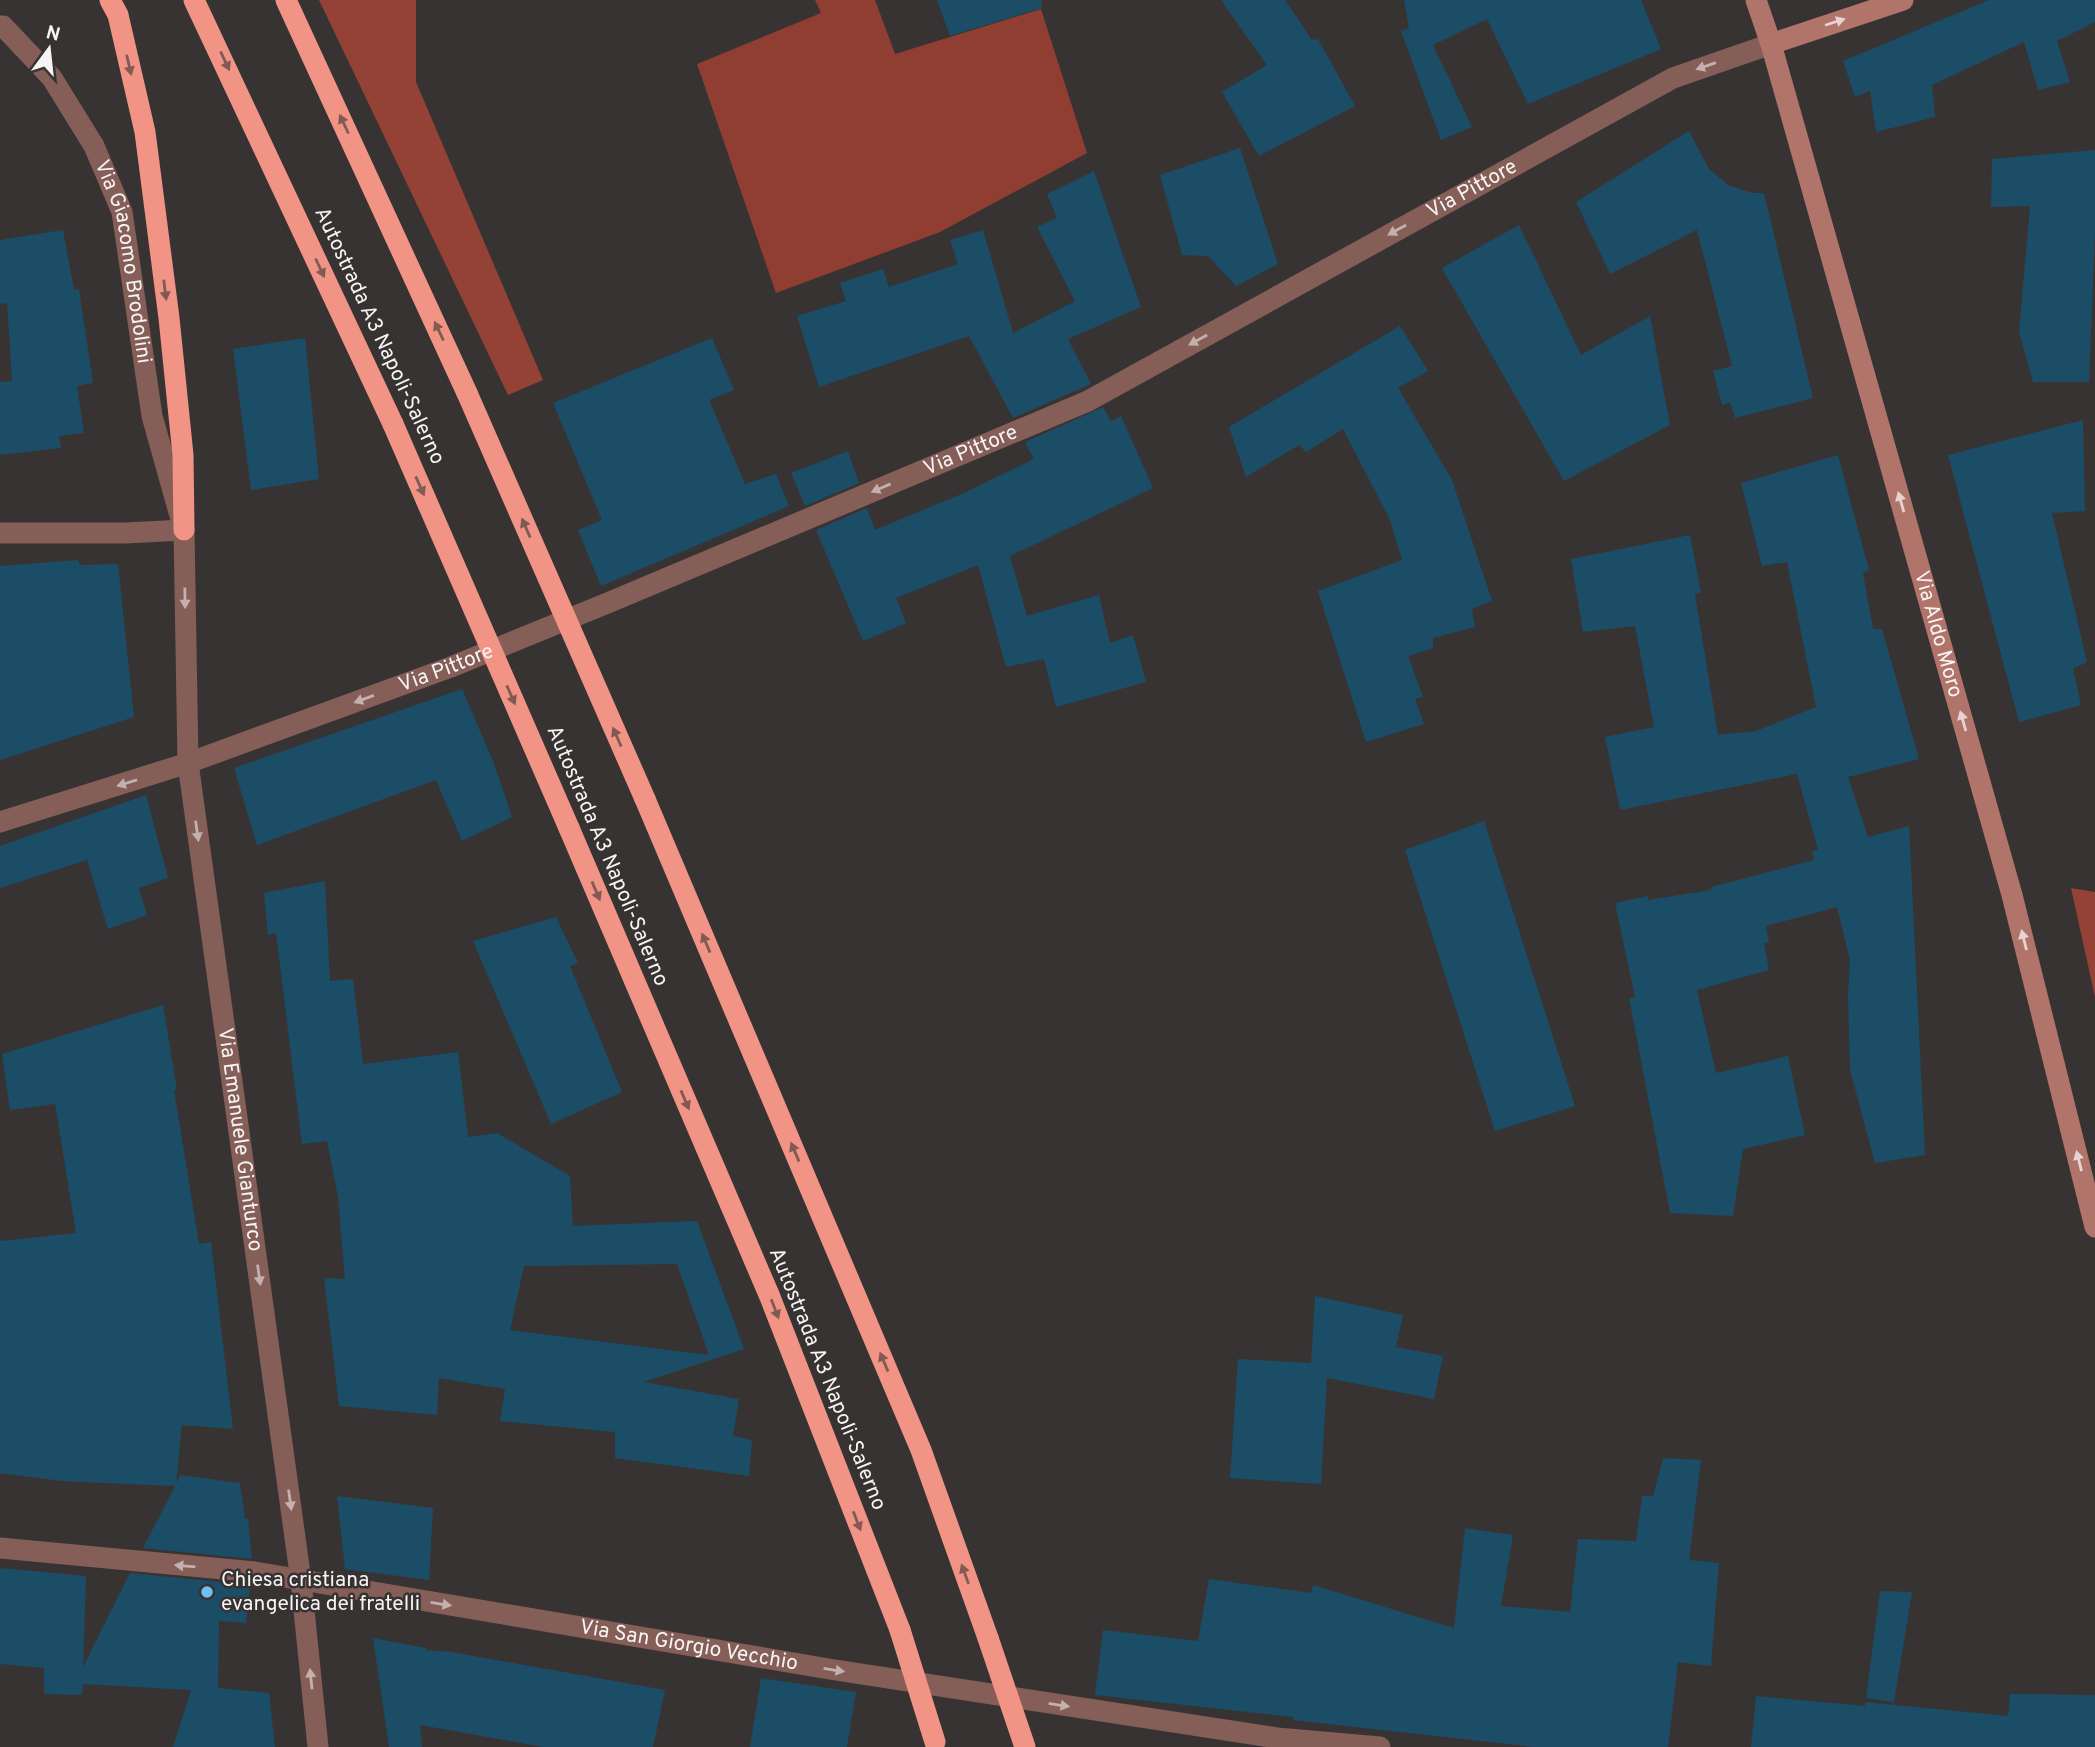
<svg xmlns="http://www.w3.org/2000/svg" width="2095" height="1747" font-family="Overpass,sans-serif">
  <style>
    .green { fill: #944236 }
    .forest { fill: #903d32 }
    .building { fill: #1b4d67; fill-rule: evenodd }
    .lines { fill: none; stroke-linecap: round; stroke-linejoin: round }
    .street { stroke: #855e58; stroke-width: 21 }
    .secondary { stroke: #b0746a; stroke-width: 21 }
    .highway { stroke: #f19485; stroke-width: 21 }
    .highway-bridge { stroke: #f19485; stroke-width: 21 }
    .oneway { fill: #e5d4d2 }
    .oneway2 { fill: #825a54 }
    .oneway3 { fill: #c4b0ae }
    .poi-dot { fill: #6ec2f3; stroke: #383333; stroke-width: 2.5 }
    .labels { text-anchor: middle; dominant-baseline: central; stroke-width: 5; stroke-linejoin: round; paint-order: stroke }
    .street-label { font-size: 21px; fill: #f7f4f4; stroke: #383333 }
    .poi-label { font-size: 21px; fill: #f7f4f4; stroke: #383333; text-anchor: start }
  </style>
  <rect width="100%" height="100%" fill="#383333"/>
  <g class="green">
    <path d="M 319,0 L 416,0 L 416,82 L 543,380 L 508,395 Z"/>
    <path d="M 2071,888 L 2095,892 L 2095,997 Z"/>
  </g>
  <path class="forest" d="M 815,0 L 875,0 L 895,54 L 1041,9 L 1087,153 L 940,232 L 776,293 L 697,64 L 821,13 Z"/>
  <g class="building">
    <path d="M 937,0 L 1041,0 L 1042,8 L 950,36 Z"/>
    <path d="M 1221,0 L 1285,0 L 1312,40 L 1318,39 L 1355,106 L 1259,156 L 1222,92 L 1267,65 Z"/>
    <path d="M 1404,0 L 1641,0 L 1661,49 L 1528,104 L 1487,19 L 1433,45 L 1472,127 L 1441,140 L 1401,31 L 1409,28 Z"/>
    <path d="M 1989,0 L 2095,0 L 2095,22 L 2057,41 L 2070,82 L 2038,90 L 2024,42 L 1932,85 L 1935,117 L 1876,132 L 1870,91 L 1855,97 L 1843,61 Z"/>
    <path d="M 1689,131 L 1709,169 L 1728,185 L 1752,193 L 1764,193 L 1813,398 L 1735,418 L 1730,402 L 1722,405 L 1713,371 L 1732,366 L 1697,230 L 1610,274 L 1576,202 Z"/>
    <path d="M 1240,148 L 1278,264 L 1236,286 L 1208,256 L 1182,255 L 1160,175 Z"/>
    <path d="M 2095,150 L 2095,232 L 2089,382 L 2033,382 L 2019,332 L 2030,206 L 1991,207 L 1992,159 Z"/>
    <path d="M 1094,171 L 1141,307 L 1068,339 L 1091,384 L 1013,418 L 969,336 L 819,387 L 797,316 L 846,301 L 840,283 L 883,269 L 889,287 L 958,264 L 950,240 L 983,230 L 1013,333 L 1075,301 L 1037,227 L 1057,218 L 1047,194 Z"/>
    <path d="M 1519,225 L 1581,355 L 1650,316 L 1670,425 L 1564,481 L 1442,268 Z"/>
    <path d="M 63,230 L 74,290 L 79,289 L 93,383 L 77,386 L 84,433 L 59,436 L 61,448 L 0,455 L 0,382 L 12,381 L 7,303 L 0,304 L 0,240 Z"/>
    <path d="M 1400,326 L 1428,371 L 1398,388 L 1452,480 L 1492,601 L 1472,609 L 1475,627 L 1433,638 L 1433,648 L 1408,656 L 1423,697 L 1415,699 L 1424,724 L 1366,742 L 1318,591 L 1402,560 L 1390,520 L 1343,429 L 1306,452 L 1299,445 L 1246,477 L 1229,427 Z"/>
    <path d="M 305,338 L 319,479 L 251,490 L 233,349 Z"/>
    <path d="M 712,338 L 734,390 L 709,400 L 745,484 L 776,474 L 789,506 L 601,586 L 578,530 L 602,520 L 553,403 Z"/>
    <path d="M 1103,407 L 1111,421 L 1121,416 L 1153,488 L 1010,556 L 1027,616 L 1099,595 L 1110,643 L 1133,635 L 1146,682 L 1056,707 L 1044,659 L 1006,667 L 978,565 L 896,598 L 906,623 L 863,641 L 816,530 L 867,508 L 875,530 L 964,493 L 1034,459 L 1025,442 Z"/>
    <path d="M 2083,420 L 2085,511 L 2052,513 L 2087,662 L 2073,669 L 2081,705 L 2019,722 L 1948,455 Z"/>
    <path d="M 848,451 L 859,483 L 805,506 L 791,473 Z"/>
    <path d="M 1838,455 L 1869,570 L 1863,573 L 1873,629 L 1882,629 L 1919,759 L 1848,777 L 1868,837 L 1909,826 L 1925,1155 L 1875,1163 L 1850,1070 L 1848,993 L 1850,960 L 1837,907 L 1766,926 L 1769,942 L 1764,943 L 1769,970 L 1697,990 L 1716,1073 L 1788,1056 L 1805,1135 L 1743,1149 L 1733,1216 L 1670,1213 L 1629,998 L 1635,997 L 1615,903 L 1648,896 L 1648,900 L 1711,890 L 1711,887 L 1814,860 L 1812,851 L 1818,850 L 1797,774 L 1620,810 L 1605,737 L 1654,727 L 1635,626 L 1583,632 L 1571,559 L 1690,535 L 1701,592 L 1695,594 L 1718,735 L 1756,731 L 1816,707 L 1787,562 L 1762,566 L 1741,483 Z"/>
    <path d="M 78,560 L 80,565 L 118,564 L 134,717 L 0,760 L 0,566 Z"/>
    <path d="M 462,689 L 493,761 L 512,817 L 462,841 L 436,780 L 257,845 L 234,768 Z"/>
    <path d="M 146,795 L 168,878 L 139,888 L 147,915 L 108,929 L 87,860 L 0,888 L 0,846 Z"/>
    <path d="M 1484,821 L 1575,1106 L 1495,1131 L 1405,850 Z"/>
    <path d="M 325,881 L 330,981 L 353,979 L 363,1064 L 458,1052 L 468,1137 L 497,1133 L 570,1176 L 573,1226 L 697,1221 L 744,1349 L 644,1382 L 739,1399 L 733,1436 L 752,1440 L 749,1476 L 615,1458 L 615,1432 L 500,1421 L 505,1389 L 439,1378 L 437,1415 L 339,1406 L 324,1278 L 345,1279 L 338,1197 L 327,1141 L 302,1144 L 276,933 L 268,935 L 264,893 ZM 677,1264 L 709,1355 L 510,1330 L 524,1266 Z"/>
    <path d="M 556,917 L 578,963 L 570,966 L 622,1092 L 551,1124 L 473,941 Z"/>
    <path d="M 163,1005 L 177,1090 L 174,1090 L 199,1244 L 211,1242 L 233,1429 L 182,1425 L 176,1483 L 180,1475 L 240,1483 L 245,1519 L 248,1519 L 252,1559 L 143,1548 L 175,1486 L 61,1481 L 0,1473 L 0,1241 L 76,1233 L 55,1104 L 10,1110 L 2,1054 Z"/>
    <path d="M 1315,1296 L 1403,1315 L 1396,1347 L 1443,1356 L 1434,1399 L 1327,1378 L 1321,1484 L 1230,1478 L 1238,1359 L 1311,1363 Z"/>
    <path d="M 1663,1458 L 1701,1460 L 1689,1560 L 1719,1563 L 1711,1666 L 1678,1662 L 1668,1747 L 1534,1747 L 1293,1720 L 1293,1717 L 1095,1695 L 1103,1630 L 1198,1641 L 1209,1579 L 1311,1593 L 1313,1585 L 1454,1628 L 1465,1528 L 1513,1535 L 1501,1606 L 1570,1612 L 1578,1539 L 1636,1541 L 1642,1496 L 1653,1496 Z"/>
    <path d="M 337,1496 L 433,1508 L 429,1580 L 345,1569 Z"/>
    <path d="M 0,1568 L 86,1576 L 83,1667 L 130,1573 L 250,1585 L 246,1623 L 219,1621 L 218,1688 L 269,1693 L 275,1747 L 173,1747 L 191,1690 L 83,1684 L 82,1695 L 44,1694 L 44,1668 L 0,1664 Z"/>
    <path d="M 1880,1591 L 1912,1592 L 1894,1702 L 1866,1698 Z"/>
    <path d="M 373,1638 L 426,1648 L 426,1650 L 451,1652 L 665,1690 L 653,1747 L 543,1747 L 420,1725 L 422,1747 L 389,1747 Z"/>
    <path d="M 761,1678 L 856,1692 L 847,1747 L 750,1747 Z"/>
    <path d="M 2010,1694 L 2095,1695 L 2095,1747 L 1751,1747 L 1756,1696 L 1865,1706 L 1865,1702 L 2008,1716 Z"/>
  </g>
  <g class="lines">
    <g class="street">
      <path id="s1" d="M 0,26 L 3,26 L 52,78 L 94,146 L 122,212 L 152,416 L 184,530 L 188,763 L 301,1581 L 318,1747"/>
      <path d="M 0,533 L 125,533 L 184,530"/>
      <path id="s2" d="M 0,822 L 188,763 L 451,667 L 610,602 L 1088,401 L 1673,78 L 1771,44"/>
      <path id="s3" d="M 0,1548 L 255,1572 L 829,1669 L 1277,1738 L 1380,1747"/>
    </g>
    <g class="secondary">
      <path id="s4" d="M 1756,0 L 1771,44 L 2012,895 L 2095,1227"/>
      <path d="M 1771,44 L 1903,0"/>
    </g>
    <g class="highway">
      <path d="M 110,0 L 118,15 L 145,132 L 169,318 L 183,455 L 184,530"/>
      <path d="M 194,0 L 393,424"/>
      <path d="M 286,0 L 467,393"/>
      <path d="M 645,799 L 921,1450 L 988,1638"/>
      <path d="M 569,828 L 770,1297 L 900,1630"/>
    </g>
    <g class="highway-bridge">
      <path d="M 467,393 L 645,799"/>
      <path d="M 393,424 L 569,828"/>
      <path d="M 900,1630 L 935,1742"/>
      <path d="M 988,1638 L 1025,1747"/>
    </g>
  </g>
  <defs><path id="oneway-solid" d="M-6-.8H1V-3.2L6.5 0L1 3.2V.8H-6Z" transform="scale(1.75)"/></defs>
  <g class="oneway">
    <use href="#oneway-solid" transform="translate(1835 22) rotate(-18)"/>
    <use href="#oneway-solid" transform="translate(1901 502) rotate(-106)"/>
    <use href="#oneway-solid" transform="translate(1963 721) rotate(-106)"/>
    <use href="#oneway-solid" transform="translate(2024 940) rotate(-104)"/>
    <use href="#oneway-solid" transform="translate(2079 1161) rotate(-104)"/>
  </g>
  <g class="oneway2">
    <use href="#oneway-solid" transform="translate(225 61) rotate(65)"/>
    <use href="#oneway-solid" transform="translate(129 65) rotate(77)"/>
    <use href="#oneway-solid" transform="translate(344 124) rotate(-115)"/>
    <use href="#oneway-solid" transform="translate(320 268) rotate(65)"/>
    <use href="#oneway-solid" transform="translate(165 290) rotate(83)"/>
    <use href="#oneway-solid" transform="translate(439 331) rotate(-115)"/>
    <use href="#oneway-solid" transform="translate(420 486) rotate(66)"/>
    <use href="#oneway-solid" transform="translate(526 528) rotate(-114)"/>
    <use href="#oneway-solid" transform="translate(511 695) rotate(66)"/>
    <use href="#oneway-solid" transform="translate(617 737) rotate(-114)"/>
    <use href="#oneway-solid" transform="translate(596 891) rotate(67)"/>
    <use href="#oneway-solid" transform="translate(706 943) rotate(-113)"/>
    <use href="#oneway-solid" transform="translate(685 1100) rotate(67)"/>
    <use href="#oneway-solid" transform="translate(795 1152) rotate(-113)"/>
    <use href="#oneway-solid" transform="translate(775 1309) rotate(69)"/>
    <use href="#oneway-solid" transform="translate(884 1362) rotate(-113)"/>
    <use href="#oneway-solid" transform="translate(857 1521) rotate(69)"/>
    <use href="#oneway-solid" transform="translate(965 1574) rotate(-110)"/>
  </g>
  <g class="oneway3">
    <use href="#oneway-solid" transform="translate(1706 66) rotate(161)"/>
    <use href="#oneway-solid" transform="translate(1397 230) rotate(151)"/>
    <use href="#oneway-solid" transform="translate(1198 340) rotate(151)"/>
    <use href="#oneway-solid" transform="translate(881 488) rotate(157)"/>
    <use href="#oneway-solid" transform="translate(185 598) rotate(89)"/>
    <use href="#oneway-solid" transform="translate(364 699) rotate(160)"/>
    <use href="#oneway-solid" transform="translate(127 783) rotate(163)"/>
    <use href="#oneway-solid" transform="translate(197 831) rotate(82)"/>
    <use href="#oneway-solid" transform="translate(259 1275) rotate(82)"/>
    <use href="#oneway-solid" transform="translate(290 1500) rotate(82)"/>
    <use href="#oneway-solid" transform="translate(185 1566) rotate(-175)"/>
    <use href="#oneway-solid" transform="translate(441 1604) rotate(9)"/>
    <use href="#oneway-solid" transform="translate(834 1670) rotate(9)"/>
    <use href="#oneway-solid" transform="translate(311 1679) rotate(-96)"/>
    <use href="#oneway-solid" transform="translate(1059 1705) rotate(9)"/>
  </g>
  <circle class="poi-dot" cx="207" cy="1592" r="7"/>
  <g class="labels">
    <g class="street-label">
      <text stroke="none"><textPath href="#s2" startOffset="1606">Via Pittore</textPath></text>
      <text stroke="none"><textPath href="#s1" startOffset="275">Via Giacomo Brodolini</textPath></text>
      <text transform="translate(379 336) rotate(65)">Autostrada A3 Napoli-Salerno</text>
      <text stroke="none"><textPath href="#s2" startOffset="1040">Via Pittore</textPath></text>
      <text stroke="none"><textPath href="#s4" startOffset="660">Via Aldo Moro</textPath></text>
      <text stroke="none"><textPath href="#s2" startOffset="472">Via Pittore</textPath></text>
      <text transform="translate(607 856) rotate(67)">Autostrada A3 Napoli-Salerno</text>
      <text stroke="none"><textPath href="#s1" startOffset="1164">Via Emanuele Gianturco</textPath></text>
      <text transform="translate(827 1379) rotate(68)">Autostrada A3 Napoli-Salerno</text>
      <text stroke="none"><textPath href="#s3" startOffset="696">Via San Giorgio Vecchio</textPath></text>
    </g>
    <g class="poi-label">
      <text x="221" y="1580">Chiesa cristiana<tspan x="221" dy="24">evangelica dei fratelli</tspan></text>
    </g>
  </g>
  <g transform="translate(49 49) rotate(15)" stroke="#383333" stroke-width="5" paint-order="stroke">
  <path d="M0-5L12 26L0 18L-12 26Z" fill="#f7f4f4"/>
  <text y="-10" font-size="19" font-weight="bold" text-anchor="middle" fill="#f7f4f4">N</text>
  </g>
</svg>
